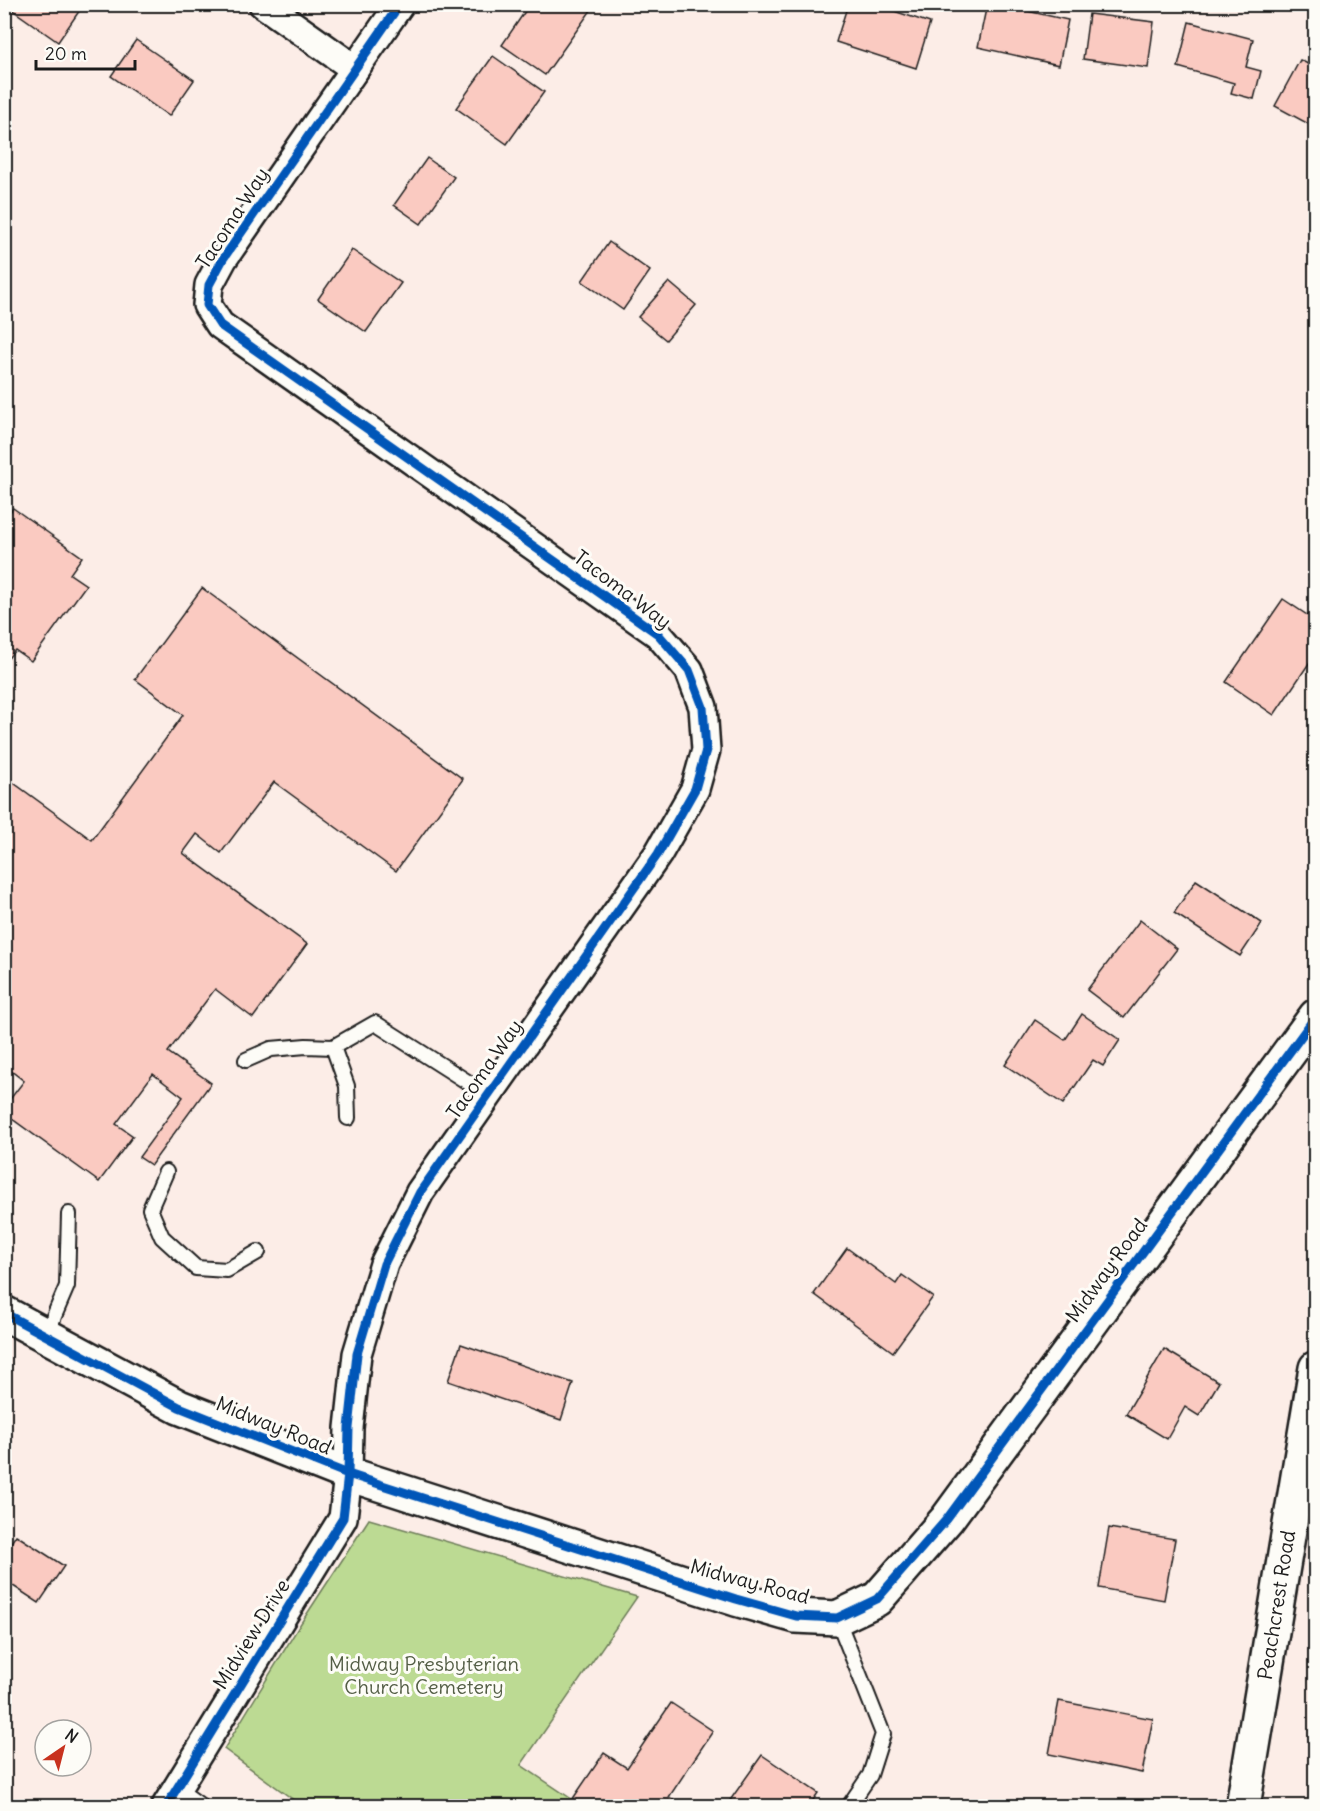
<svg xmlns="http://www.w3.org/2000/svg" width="1320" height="1811" font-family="Delius,sans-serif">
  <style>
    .green { fill: #bcda93; stroke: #6c7b58; stroke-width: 1.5 }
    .building { fill: #facac1; stroke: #1c1c1c; stroke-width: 1.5 }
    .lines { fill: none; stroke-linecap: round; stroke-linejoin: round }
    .lane-casing { stroke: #1c1c1c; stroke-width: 18 }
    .street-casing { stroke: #1c1c1c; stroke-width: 32 }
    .secondary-casing { stroke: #1c1c1c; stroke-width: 38 }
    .lane { stroke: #fdfcf7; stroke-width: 14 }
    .street { stroke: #fdfcf7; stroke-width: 27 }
    .secondary { stroke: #fdfcf7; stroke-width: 33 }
    .cycleway-casing { stroke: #fdfcf7; stroke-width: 13 }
    .cycleway { stroke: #0057b8; stroke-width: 9 }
    .labels { text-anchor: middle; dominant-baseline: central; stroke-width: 6; stroke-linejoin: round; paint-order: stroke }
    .street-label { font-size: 20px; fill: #1c1c1c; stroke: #fdfcf7 }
    .park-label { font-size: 20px; fill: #545e46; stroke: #fdfcf7 }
  </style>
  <rect width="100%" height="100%" fill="#fcede7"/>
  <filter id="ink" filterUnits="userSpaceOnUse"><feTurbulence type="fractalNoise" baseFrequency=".0167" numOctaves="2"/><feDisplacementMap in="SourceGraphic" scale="12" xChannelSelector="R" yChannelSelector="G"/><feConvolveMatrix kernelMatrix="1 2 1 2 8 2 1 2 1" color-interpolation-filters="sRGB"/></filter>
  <g filter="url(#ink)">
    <path class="green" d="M 369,1519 L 637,1597 L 521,1765 L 582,1806 L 302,1806 L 224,1749 L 301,1623 Z"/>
    <g class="building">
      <path d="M 4,4 L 84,4 L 58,42 Z"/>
      <path d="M 530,4 L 594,6 L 545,75 L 502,45 Z"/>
      <path d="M 848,4 L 873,4 L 930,23 L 916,68 L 836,42 Z"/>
      <path d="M 987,4 L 996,4 L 1068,20 L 1059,65 L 978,47 Z"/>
      <path d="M 1089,14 L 1154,22 L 1148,68 L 1083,59 Z"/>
      <path d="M 1189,22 L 1253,39 L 1246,67 L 1261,71 L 1254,99 L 1231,93 L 1234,83 L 1178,67 Z"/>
      <path d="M 136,40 L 194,80 L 169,116 L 111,76 Z"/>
      <path d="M 493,56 L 544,92 L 507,144 L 456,108 Z"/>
      <path d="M 1300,60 L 1316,68 L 1316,128 L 1275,106 Z"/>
      <path d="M 427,158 L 454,177 L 421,224 L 394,205 Z"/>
      <path d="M 609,242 L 650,271 L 623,310 L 582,281 Z"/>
      <path d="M 352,250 L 401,283 L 366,332 L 318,299 Z"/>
      <path d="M 669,282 L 696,305 L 666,340 L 638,317 Z"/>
      <path d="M 13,508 L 82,557 L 70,574 L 86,585 L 31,661 L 15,650 L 4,663 L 4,520 Z"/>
      <path d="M 202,588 L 463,779 L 396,871 L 274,782 L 221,853 L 197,834 L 183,853 L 307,944 L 253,1018 L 215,989 L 168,1052 L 211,1083 L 151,1165 L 139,1157 L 183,1097 L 153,1074 L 116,1124 L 133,1136 L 99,1182 L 4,1113 L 4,1107 L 24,1081 L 6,1067 L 4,1069 L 4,776 L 92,840 L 183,715 L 135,679 Z"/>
      <path d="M 1283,599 L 1316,621 L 1316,653 L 1274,715 L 1226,682 Z"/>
      <path d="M 1196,880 L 1262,923 L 1240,956 L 1174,913 Z"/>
      <path d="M 1140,920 L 1177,949 L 1124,1018 L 1087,990 Z"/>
      <path d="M 1082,1014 L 1120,1040 L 1103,1066 L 1093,1060 L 1063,1104 L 1005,1065 L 1035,1020 L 1065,1040 Z"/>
      <path d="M 847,1248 L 896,1284 L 902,1275 L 933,1297 L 893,1352 L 814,1294 Z"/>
      <path d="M 461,1344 L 573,1383 L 561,1420 L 448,1381 Z"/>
      <path d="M 1164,1349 L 1219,1382 L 1199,1416 L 1185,1407 L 1167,1439 L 1126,1414 Z"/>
      <path d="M 1109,1528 L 1175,1539 L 1164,1600 L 1099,1588 Z"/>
      <path d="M 16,1535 L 64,1566 L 39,1603 L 4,1580 L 4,1553 Z"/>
      <path d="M 1059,1701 L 1153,1719 L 1142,1773 L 1049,1754 Z"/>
      <path d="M 671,1703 L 713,1731 L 669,1797 L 683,1806 L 582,1806 L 572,1800 L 604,1753 L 627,1768 Z"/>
      <path d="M 762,1755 L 818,1793 L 809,1806 L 726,1806 Z"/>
    </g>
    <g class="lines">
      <defs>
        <g id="lane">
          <path d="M 333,1047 L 347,1086 L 348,1118"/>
          <path d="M 246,1060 L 271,1049 L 306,1046 L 333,1047 L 375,1023 L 488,1095"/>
          <path d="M 166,1172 L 150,1209 L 162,1237 L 196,1268 L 227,1270 L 258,1252"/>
          <path d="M 46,1335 L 67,1286 L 69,1214"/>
          <path d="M 837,1618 L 883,1734 L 870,1775 L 849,1806"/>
          <path d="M 176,1788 L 201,1806"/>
        </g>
        <g id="street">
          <path d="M 263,4 L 355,69"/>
          <path d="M 166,1806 L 343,1518 L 348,1474 L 349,1428 L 357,1354 L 384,1264 L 420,1192 L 658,854 L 695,789 L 706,750 L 703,707 L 689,670 L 658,634 L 220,325 L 207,305 L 209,285 L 223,259 L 400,4"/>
        </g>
        <g id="secondary">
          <path d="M 4,1313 L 179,1407 L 348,1474 L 736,1599 L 796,1616 L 837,1618 L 877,1599 L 947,1519 L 1316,1016"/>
          <path d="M 1243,1806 L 1316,1368"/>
        </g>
      </defs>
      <use href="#lane" class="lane-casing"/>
      <use href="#street" class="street-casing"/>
      <use href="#secondary" class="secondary-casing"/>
      <use href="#lane" class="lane"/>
      <use href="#street" class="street"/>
      <use href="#secondary" class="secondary"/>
      <defs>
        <g id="cycleway">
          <path d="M 4,1313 L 179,1407 L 348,1474 L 736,1599 L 796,1616 L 837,1618 L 877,1599 L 947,1519 L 1316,1016"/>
          <path d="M 166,1806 L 343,1518 L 348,1474 L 349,1428 L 357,1354 L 384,1264 L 420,1192 L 658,854 L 695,789 L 706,750 L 703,707 L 689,670 L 658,634 L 220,325 L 207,305 L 209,285 L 223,259 L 400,4"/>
        </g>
      </defs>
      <use href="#cycleway" class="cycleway-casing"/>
      <use href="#cycleway" class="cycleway"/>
    </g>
  </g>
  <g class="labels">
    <g class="street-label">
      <text transform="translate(232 218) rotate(-57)">Tacoma Way</text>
      <text transform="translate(623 589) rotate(37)">Tacoma Way</text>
      <text transform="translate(484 1069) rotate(-55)">Tacoma Way</text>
      <text transform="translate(1106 1270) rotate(-54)">Midway Road</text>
      <text transform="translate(274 1425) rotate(22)">Midway Road</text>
      <text transform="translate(750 1581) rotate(15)">Midway Road</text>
      <text transform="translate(1276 1605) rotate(-81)">Peachcrest Road</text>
      <text transform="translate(251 1634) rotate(-58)">Midview Drive</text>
    </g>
    <g class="park-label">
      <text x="424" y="1663">Midway Presbyterian<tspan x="424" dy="23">Church Cemetery</tspan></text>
    </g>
  </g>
  <rect width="1320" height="1811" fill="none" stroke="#fdfcf7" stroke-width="24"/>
  <rect x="12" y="12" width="1296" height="1787" fill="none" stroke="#1c1c1c" stroke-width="2" filter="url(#ink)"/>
  <g transform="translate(63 1748) rotate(35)"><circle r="28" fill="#fdfcf7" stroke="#a3a29f" stroke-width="1.5"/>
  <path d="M0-4.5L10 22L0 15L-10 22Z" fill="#c8321e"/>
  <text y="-9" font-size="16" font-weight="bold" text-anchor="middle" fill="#1c1c1c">N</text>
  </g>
  <path d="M36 60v9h99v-9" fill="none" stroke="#1c1c1c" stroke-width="3"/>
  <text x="45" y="60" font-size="18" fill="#1c1c1c" stroke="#fdfcf7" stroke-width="4.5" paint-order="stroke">20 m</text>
</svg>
